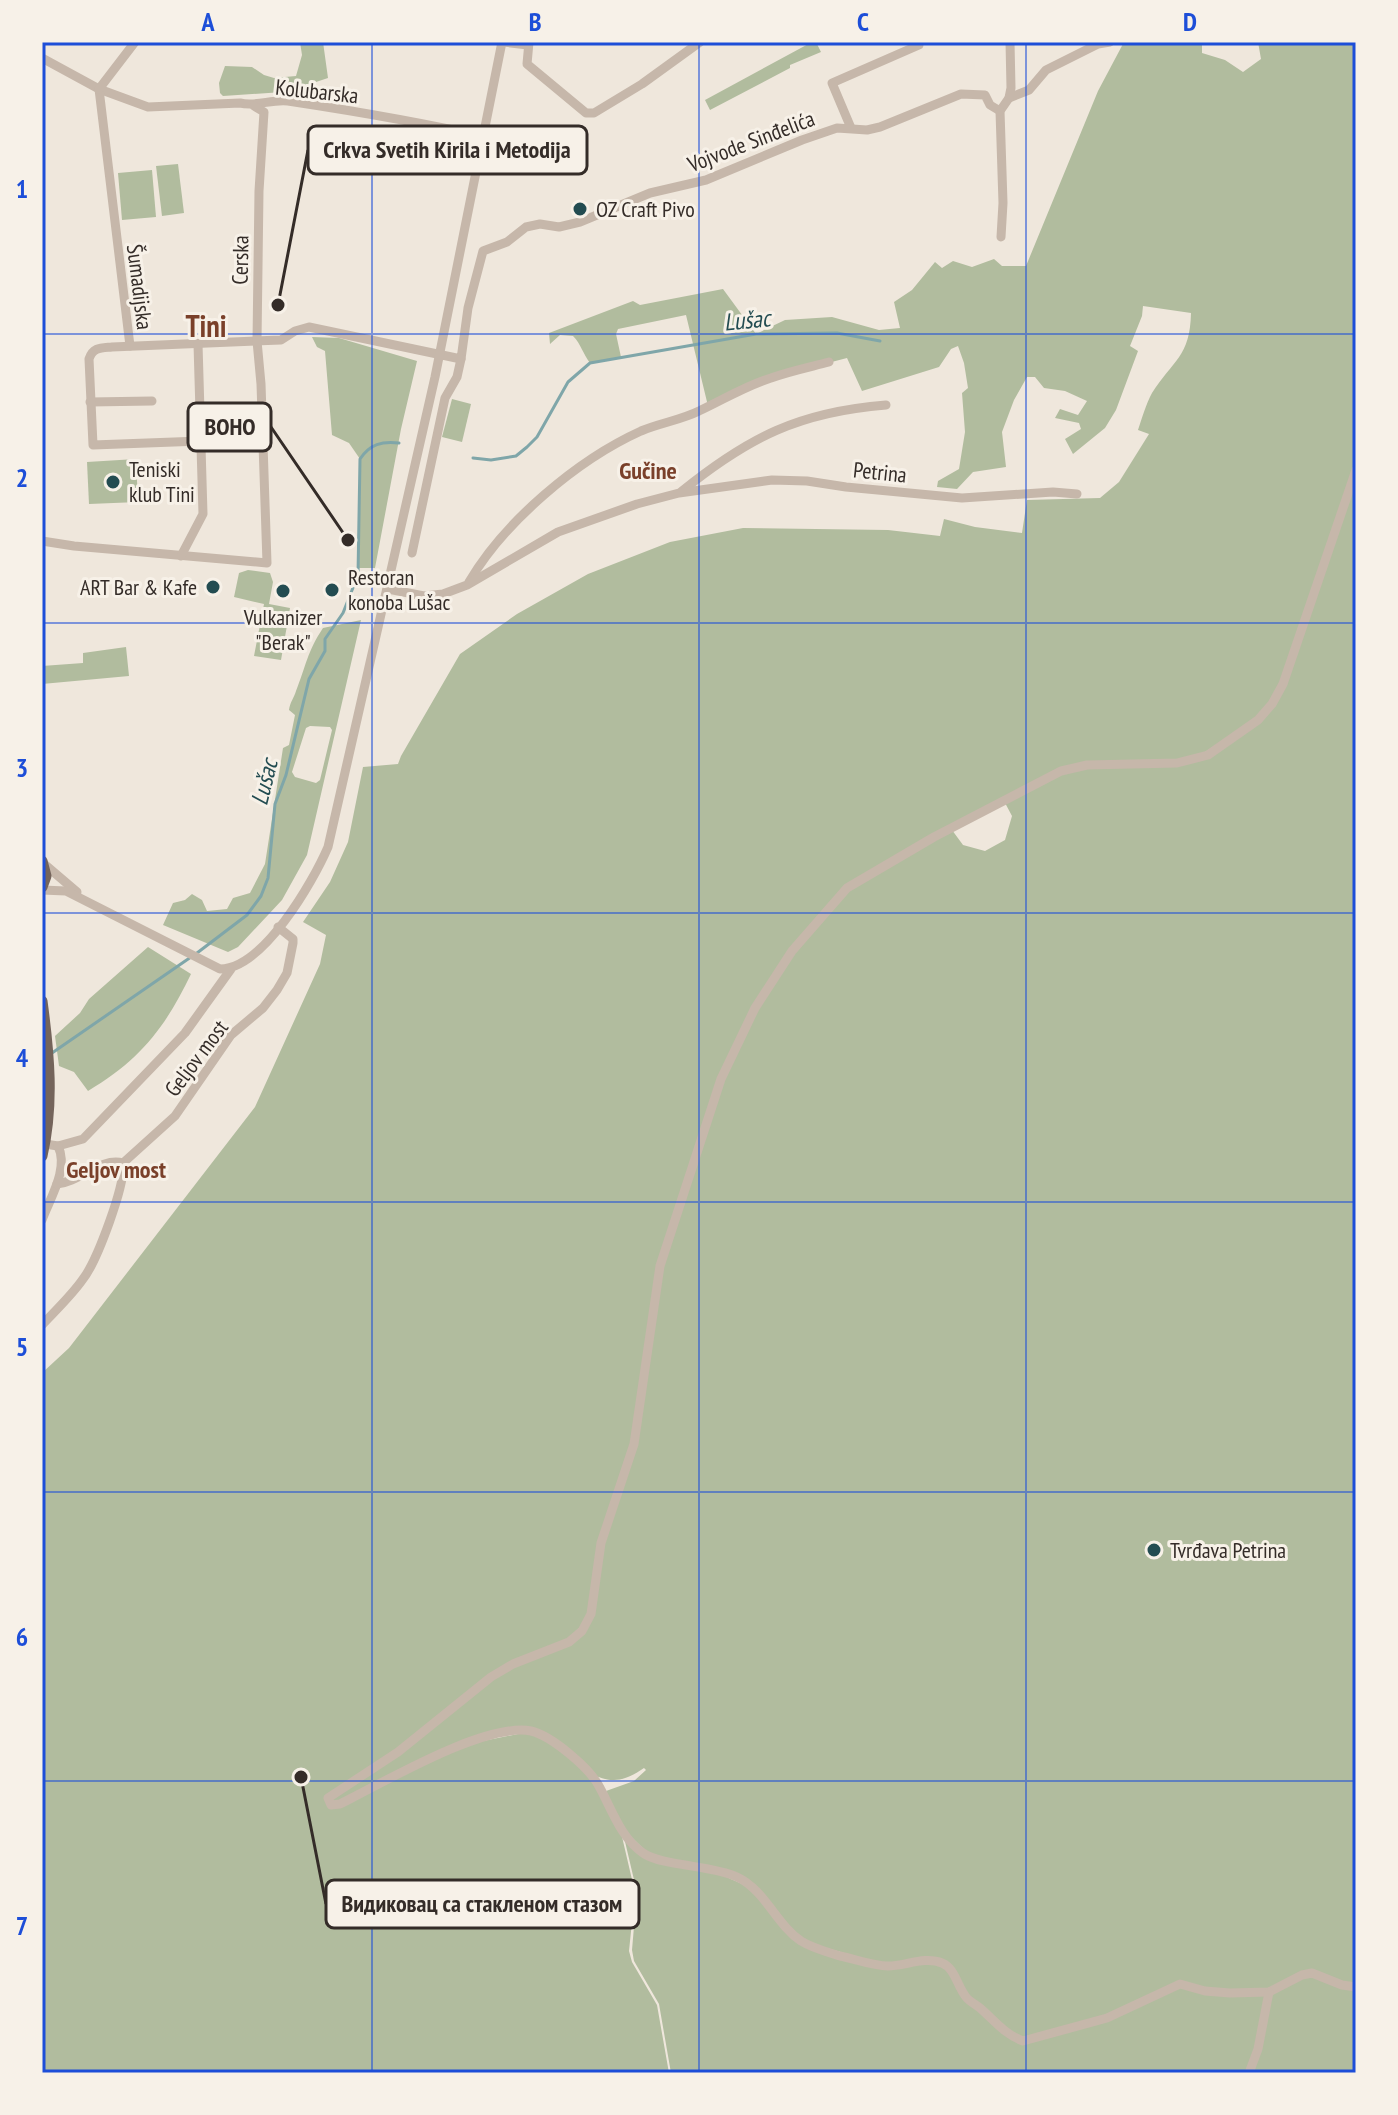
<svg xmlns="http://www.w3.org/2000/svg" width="1398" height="2115" font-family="'PT Sans Narrow',sans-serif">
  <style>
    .green { fill: #b1bc9e; fill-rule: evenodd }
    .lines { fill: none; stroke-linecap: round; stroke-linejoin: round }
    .stream { stroke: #7fa6a9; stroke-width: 3 }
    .minor { stroke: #c6b7aa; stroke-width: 9 }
    .major { stroke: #74645b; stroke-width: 11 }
    .grid { fill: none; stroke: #1d4ed8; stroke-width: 2; stroke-opacity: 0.55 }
    .poi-dot { fill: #234c51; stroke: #f7f1e8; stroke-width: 3 }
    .labels { text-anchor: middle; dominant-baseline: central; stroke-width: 6; stroke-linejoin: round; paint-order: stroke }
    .street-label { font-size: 22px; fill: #342c28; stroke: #f7f1e8 }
    .poi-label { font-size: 22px; fill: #342c28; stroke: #f7f1e8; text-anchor: start }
    .water-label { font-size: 24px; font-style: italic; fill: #234c51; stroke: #f7f1e8 }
    .neighbourhood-label { font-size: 24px; font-weight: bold; fill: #7a402a; stroke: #f7f1e8 }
    .district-label { font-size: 30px; font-weight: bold; fill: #7a402a; stroke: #f7f1e8 }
    .leader { fill: none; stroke: #342c28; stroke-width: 3 }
    .callout-dot { fill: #342c28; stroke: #f7f1e8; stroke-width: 3 }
    .callout { fill: #f7f1e8; stroke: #342c28; stroke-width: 3 }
    .callout-label { font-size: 24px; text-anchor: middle; font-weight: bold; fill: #342c28 }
    .neatline { fill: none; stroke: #1d4ed8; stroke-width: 3 }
    .grid-label { font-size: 26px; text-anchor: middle; font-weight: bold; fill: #1d4ed8 }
  </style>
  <rect width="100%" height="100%" fill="#efe7dc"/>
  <g class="green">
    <path d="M 300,42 L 323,42 L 328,78 L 316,82 L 312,90 L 223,96 L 220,93 L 219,83 L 225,66 L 252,67 L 264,75 L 274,78 L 296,76 L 302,55 Z"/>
    <path d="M 812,42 L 816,42 L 821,52 L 790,65 L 790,68 L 710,110 L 705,100 Z"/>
    <path d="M 1124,42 L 1202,42 L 1202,53 L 1225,60 L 1243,72 L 1261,59 L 1258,42 L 1356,42 L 1356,466 L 1282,684 L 1257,719 L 1194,759 L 1061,770 L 846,887 L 791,950 L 720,1078 L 659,1266 L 633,1443 L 599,1543 L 590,1614 L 569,1641 L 512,1663 L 398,1751 L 333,1792 L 329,1804 L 463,1745 L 528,1732 L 562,1749 L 594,1781 L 620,1828 L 633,1884 L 634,1902 L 629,1951 L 632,1962 L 657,2005 L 669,2073 L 42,2073 L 42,1373 L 69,1348 L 255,1107 L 320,964 L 326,935 L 303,922 L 330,882 L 348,842 L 363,767 L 398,764 L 401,756 L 460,654 L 517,614 L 588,574 L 670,542 L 743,528 L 888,530 L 940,536 L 944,519 L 975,527 L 1022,533 L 1027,500 L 1100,498 L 1119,482 L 1149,434 L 1138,430 C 1142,418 1146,404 1152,393 C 1173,360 1190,357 1191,313 L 1143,306 L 1142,316 L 1130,346 L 1138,351 L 1116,410 L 1105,428 L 1073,454 L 1065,439 L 1081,429 L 1079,423 L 1055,418 L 1060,409 L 1078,415 L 1087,401 L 1065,391 L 1044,388 L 1035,377 L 1027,377 L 1014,400 L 1002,432 L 1006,467 L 973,472 L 957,489 L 937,487 L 938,481 L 959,469 L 965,432 L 962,393 L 968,388 L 964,363 L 958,346 L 951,349 L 939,367 L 862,391 L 847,358 L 770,378 L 708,406 L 686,315 L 618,329 L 616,334 L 621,357 L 590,363 C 583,354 581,344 573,336 L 560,335 L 550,344 L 549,333 L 633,301 L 640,305 L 723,289 L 756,334 L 785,320 L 832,317 L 879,330 L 900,328 L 894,302 L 912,290 L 935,262 L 942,268 L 953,261 L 972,267 L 994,259 L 1002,266 L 1026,266 L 1098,91 Z"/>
    <path d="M 178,164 L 184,213 L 162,216 L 156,166 Z"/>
    <path d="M 152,170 L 156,217 L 122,220 L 118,173 Z"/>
    <path d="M 312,337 L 339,338 L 417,361 L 401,429 L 375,568 L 359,568 L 360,459 L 349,443 L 332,435 L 325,351 L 317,347 Z"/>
    <path d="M 452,399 L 471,404 L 462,442 L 442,437 Z"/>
    <path d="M 136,459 L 138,502 L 89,504 L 87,462 Z"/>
    <path d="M 1356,474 L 1356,1986 L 1313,1972 L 1269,1991 L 1230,1992 L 1189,1984 L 1118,2012 L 1023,2040 L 969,1999 L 941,1961 L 886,1965 L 802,1941 L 739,1876 L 651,1856 L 623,1829 L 606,1791 L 634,1781 L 646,1770 L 644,1768 C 635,1774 625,1780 614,1780 C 589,1781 557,1747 538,1732 L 484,1735 L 334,1804 L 331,1796 L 492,1678 L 583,1632 L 602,1543 L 635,1444 L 661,1266 L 722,1079 L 756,1009 L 793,952 L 848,889 L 952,830 L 963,845 L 985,851 L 1005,840 L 1012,816 L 1004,801 L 1062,772 L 1087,766 L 1194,761 L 1273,705 Z"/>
    <path d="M 248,570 L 270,573 L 273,582 L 269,604 L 290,608 L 281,660 L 254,656 L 264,604 L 234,597 L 239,573 Z"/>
    <path d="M 361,620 L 307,855 L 282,900 L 238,947 L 228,952 L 163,925 L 173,903 L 185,900 L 192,894 L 202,900 L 207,911 L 227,909 L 233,898 L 250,893 L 265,864 L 283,748 L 289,745 L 295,715 L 289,710 C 290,702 294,698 296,691 C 306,666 307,652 323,628 ZM 310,726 L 330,727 L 332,730 L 320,780 L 316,783 L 295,777 L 292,772 L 306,728 Z"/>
    <path d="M 126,647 L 129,676 L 42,684 L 42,666 L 83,663 L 83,653 Z"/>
    <path d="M 148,947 L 191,974 C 165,1028 140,1060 88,1091 L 74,1072 L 59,1066 L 55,1036 L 80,1013 L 89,999 Z"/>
    <path d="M 623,1833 L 643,1855 L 711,1870 L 751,1888 L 801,1942 L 886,1967 L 928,1962 L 949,1969 L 960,1990 L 1013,2039 L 1107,2019 L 1180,1985 L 1268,1993 L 1248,2073 L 671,2073 L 659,2004 L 634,1961 L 632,1950 L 636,1903 L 635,1884 Z"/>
    <path d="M 1307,1974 L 1356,1988 L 1356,2073 L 1250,2073 L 1270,1993 Z"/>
  </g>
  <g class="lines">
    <g class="stream">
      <path d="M 473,458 L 491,460 L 516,456 L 527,447 L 537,437 L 568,382 L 590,363 L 756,334 L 837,333 L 880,341"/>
      <path d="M 197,953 L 247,915 L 261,896 L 268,878 L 275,804 L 286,775 L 309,679 L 325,651 L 325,639 L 343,613 L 358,575 L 360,459 C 370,444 382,441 399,443"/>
      <path d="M 52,1053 L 191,957"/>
    </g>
    <g class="minor">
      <path d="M 503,42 L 528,45"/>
      <path d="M 529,42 L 527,64 L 586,113 L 594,113 L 642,84 L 700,42"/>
      <path d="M 42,58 L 99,89 L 148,107 L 240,103 C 257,107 271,99 288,101 C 354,111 420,122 485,137"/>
      <path d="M 99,89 L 130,346"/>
      <path d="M 99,89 L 135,42"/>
      <path d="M 1009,98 L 1029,90 L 1046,70 L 1098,44 L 1110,42"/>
      <path d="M 851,128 L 832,83 L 919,45"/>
      <path d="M 1001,237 L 1003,203 L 1000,111 L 1009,98 L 1011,88 L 1010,42"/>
      <path d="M 90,402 L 152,401"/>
      <path d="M 201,441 L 93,445 L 89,359 C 93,347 101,348 112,347 L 281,340 L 295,331 L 309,327 L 461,359 L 468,308 L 483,251 L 507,242 L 526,227 L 540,224 L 559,227 L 580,222 L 650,193 L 706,180 L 802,140 L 837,128 L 867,130 L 880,127 L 961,94 L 985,95 L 990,105 L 1000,111"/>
      <path d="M 1356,470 L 1283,684 L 1272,704 L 1258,720 L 1208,755 L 1177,763 L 1087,765 L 1061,771 L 934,837 L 847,888 L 792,951 L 755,1008 L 721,1079 L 660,1266 L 634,1444 L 601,1543 L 591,1614 L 582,1631 L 569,1642 L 513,1664 L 491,1677 L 398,1752 L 328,1798 L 331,1805 L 340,1804 C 383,1783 485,1722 531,1731 C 552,1736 591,1769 600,1788 C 612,1810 621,1838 643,1853 C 661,1866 712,1865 737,1877 C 765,1890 776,1924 801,1941 C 812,1948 827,1952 840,1956 C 855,1959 873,1966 888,1966 C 905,1966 925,1956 942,1963 C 955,1968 957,1986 966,1997 C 970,2002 975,2004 980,2008 C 994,2020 1004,2034 1023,2041 L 1107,2018 L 1180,1984 L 1205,1991 L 1230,1993 L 1269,1992 L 1302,1975 L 1312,1973 L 1342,1985 L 1356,1987"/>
      <path d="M 682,491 C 749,437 799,412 886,405"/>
      <path d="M 42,541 L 74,546 L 267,563 L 261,384 L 257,341 L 259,191 L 264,112 L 254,106"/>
      <path d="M 412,553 L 445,398 L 457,377 L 461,359"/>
      <path d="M 181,556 L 203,514 L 198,344"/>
      <path d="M 469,582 C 504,522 577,460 641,431 C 660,423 681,420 699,411 C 723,400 745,386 771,378 C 790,371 810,367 829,362"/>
      <path d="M 388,589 L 424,596 L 443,594 L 467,585 L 558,532 L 637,504 L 679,493 L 772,480 L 807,481 L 846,487 L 962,498 L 1053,492 L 1077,494"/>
      <path d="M 43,863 L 77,892"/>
      <path d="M 42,890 L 66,891 L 220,969 C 263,969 313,882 328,847 L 435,377 L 502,42"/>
      <path d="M 45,1144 L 58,1146 L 83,1139 L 185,1033 L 231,969"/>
      <path d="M 123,1163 L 175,1116 L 231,1035 L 263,1008 L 277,990 L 287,973 L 293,943 L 293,939 L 278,927"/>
      <path d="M 42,1220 C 50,1198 69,1169 58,1146"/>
      <path d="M 42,1325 C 55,1311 72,1295 83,1279 C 97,1261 126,1184 123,1163 C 100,1157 80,1182 57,1184"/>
      <path d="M 1249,2073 L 1258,2049 L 1269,1992"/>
    </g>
    <g class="major">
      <path d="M 42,861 L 46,876 L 42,887"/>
      <path d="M 42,1001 C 49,1053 54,1104 42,1156"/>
    </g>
  </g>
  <path class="grid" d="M 372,42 L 372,2073M 699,42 L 699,2073M 1026,42 L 1026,2073M 42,334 L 1356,334M 42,623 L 1356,623M 42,913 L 1356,913M 42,1202 L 1356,1202M 42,1492 L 1356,1492M 42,1781 L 1356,1781"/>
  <g class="poi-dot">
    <circle cx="580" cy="209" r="8"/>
    <circle cx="113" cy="482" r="8"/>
    <circle cx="213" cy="587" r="8"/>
    <circle cx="332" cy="590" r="8"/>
    <circle cx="283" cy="591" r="8"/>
    <circle cx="1154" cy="1550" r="8"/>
  </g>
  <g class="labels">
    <g class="street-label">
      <text transform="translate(317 91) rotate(6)">Kolubarska</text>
      <text transform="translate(751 141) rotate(-21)">Vojvode Sinđelića</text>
      <text transform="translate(240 260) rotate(-89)">Cerska</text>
      <text transform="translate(140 287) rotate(83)">Šumadijska</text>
      <text transform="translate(880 472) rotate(6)">Petrina</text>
      <text transform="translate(196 1058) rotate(-53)">Geljov most</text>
    </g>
    <g class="poi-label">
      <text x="596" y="209">OZ Craft Pivo</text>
      <text x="129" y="469">Teniski<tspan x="129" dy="25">klub Tini</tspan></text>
      <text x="348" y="577">Restoran<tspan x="348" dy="25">konoba Lušac</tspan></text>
      <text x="197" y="587" text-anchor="end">ART Bar &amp; Кafe</text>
      <text x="283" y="617" text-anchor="middle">Vulkanizer<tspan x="283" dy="25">"Berak"</tspan></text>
      <text x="1170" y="1550">Tvrđava Petrina</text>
    </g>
    <g class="water-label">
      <text transform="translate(747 320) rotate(-6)">Lušac</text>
      <text transform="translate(264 782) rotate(-76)">Lušac</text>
    </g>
    <g class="neighbourhood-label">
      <text x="648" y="470">Gučine</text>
      <text x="116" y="1169">Geljov most</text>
    </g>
    <g class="district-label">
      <text x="206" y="325">Tini</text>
    </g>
  </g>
  <path class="leader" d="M278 305L308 150M348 540L271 427M301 1777L326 1904"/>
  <g class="callout-dot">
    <circle cx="278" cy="305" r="8"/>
    <circle cx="348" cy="540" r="8"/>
    <circle cx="301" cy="1777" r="8"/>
  </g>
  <g class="callout">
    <rect x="308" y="126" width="279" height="48" rx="8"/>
    <rect x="188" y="403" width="83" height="48" rx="8"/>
    <rect x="326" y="1880" width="313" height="48" rx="8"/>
  </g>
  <g class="callout-label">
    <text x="447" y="158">Crkva Svetih Kirila i Metodija</text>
    <text x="230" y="435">BOHO</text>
    <text x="482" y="1912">Видиковац са стакленом стазом</text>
  </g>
  <rect width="1398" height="2115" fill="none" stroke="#f7f1e8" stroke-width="88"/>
  <rect x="44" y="44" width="1310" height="2027" class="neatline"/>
  <g class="grid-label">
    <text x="208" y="31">A</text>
    <text x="535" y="31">B</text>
    <text x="863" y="31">C</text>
    <text x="1190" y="31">D</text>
    <text x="22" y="198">1</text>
    <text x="22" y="487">2</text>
    <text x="22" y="777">3</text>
    <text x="22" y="1067">4</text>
    <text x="22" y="1356">5</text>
    <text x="22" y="1646">6</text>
    <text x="22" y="1935">7</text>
  </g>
</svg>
